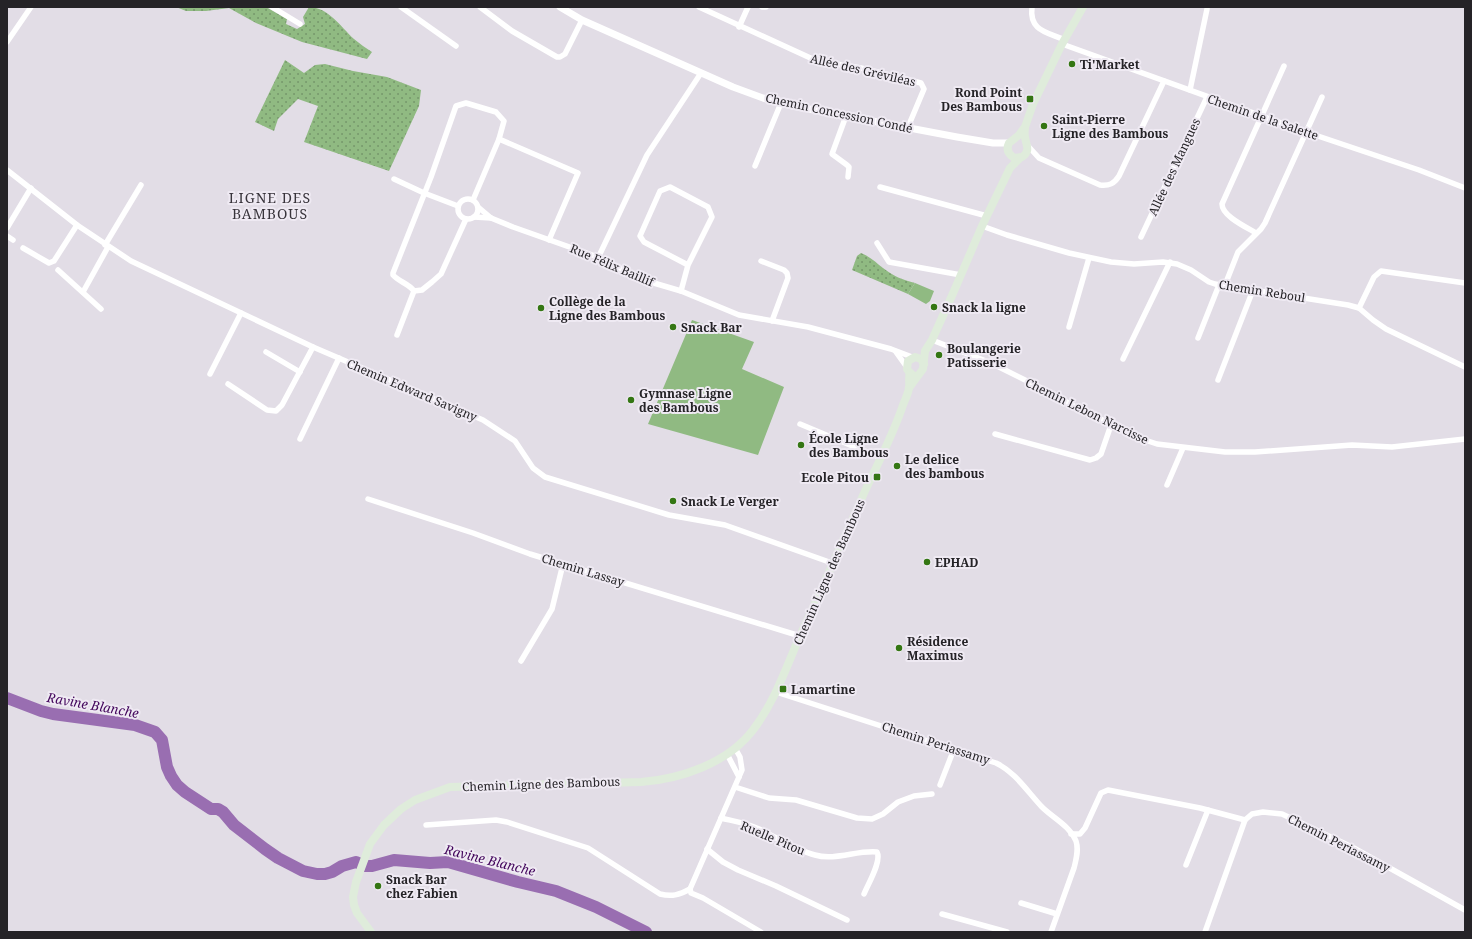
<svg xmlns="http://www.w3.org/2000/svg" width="1472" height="939" font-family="'Noto Serif',serif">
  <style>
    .grass { fill: url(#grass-dots) }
    .garden { fill: #90ba82 }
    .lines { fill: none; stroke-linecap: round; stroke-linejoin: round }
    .river { stroke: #996eb1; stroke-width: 12 }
    .minor { stroke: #fff; stroke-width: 5.5 }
    .tertiary { stroke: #fff; stroke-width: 7 }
    .secondary { stroke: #dfecdb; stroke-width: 8 }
    .poi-dot { fill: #347613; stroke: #efeaf3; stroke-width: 1.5 }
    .labels { text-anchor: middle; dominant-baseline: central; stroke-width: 4; stroke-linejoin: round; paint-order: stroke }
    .poi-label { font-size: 12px; font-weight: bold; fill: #252327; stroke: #efeaf3; text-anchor: start }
    .street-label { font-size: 12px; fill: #252327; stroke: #efeaf3 }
    .water-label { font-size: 13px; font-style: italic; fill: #42055b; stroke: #efeaf3 }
    .quarter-label { font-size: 14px; letter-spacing: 1px; fill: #39353c; stroke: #efeaf3 }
  </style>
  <defs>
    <pattern id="grass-dots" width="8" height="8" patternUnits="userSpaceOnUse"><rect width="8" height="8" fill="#90ba82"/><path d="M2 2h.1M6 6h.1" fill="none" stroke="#75976a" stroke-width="1.8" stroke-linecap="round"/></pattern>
  </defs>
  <rect width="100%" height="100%" fill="#e2dde6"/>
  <g class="grass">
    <path d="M 176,7 L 266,7 L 287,19 L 286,24 L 297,29 L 305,24 L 303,17 L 309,7 C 328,7 341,27 354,39 C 360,44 366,48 372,52 L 367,59 L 302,42 L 256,23 L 229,8 L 206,11 L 186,11 Z"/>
    <path d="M 285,60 L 304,73 L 315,65 L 325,64 L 353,71 L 387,77 L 421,90 L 419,106 L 389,171 L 304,142 L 318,106 L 298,99 L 278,119 L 274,131 L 255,122 Z"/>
    <path d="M 861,253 C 872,258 874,261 883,268 C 893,276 903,280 915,283 L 908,294 L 852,270 L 857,256 Z"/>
  </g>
  <g class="garden">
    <path d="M 915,283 L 934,291 L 930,301 L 926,304 L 908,294 Z"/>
    <path d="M 692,320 L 754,342 L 742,369 L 784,387 L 758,455 L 648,424 Z"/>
  </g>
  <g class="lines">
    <path class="river" d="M 7,698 L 41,711 L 53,714 L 135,725 L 155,732 L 162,740 L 167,767 L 171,776 L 177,785 L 185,792 L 211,809 L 218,809 L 223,812 L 234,825 L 265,849 L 278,858 L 303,871 L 317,874 L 325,874 L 332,872 L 342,866 L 356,862 L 365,866 L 372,866 L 394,860 L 430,863 L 448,862 L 518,882 L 556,891 L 596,907 L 646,932"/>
    <g class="minor">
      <path d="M 272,7 L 300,24"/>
      <path d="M 401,7 L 456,46"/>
      <path d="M 480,7 L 512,31 L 557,57 L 560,57 L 565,54 L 582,20"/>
      <path d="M 699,7 L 817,61 L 861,68 L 921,83 L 924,89 L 908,127"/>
      <path d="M 762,7 L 766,7"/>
      <path d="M 1032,7 C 1029,31 1047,32 1065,40"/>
      <path d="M 739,27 L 748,7"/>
      <path d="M 7,42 L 31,7"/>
      <path d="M 1062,44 L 1306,132 L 1419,170 L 1465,188"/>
      <path d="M 1190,90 L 1207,9"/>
      <path d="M 846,116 L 832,154 L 847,165 L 849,167 L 848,177"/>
      <path d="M 499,139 L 578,173 L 549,240"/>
      <path d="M 1028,146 L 1039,158 L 1100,185 C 1109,186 1114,184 1119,176 L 1164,81"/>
      <path d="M 755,166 L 781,103"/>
      <path d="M 7,170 L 77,225 L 131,261 L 313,347 L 483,420 L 515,441 L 533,468 L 545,477 L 669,515 L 725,525 L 832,563"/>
      <path d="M 394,179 L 424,193 L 458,206"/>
      <path d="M 880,187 L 987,216"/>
      <circle cx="468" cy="209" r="10"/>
      <path d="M 478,207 L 491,218 L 513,227 L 595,256 L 647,281 L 681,291 L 739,315 L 808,327 L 891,349 L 912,357"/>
      <path d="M 474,217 L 491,218"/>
      <path d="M 982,226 L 1007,235 L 1069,253 L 1111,262 L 1134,264 L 1163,262 L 1177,264 L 1191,270 L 1209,282 L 1215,284 L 1348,305 L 1359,308 L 1373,320 L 1386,329 L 1465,367"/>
      <path d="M 7,228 L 31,188"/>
      <path d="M 1256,233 C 1246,227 1222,216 1222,204 L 1284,66"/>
      <path d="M 7,236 L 13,240"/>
      <path d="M 1141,237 L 1207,97"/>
      <path d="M 877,243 L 889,262 L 961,275"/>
      <path d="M 105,245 L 141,185"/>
      <path d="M 23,248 L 49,263 L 54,261 L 77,225"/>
      <path d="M 598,258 L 647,155 L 701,73"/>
      <path d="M 761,261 L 784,270 L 787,273 L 788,278 L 772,321"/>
      <path d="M 58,270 L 101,309"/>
      <path d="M 1225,285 L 1238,252 L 1261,229 L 1265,223 L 1322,97"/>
      <path d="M 414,291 C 408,283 399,282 393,275 L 393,273 L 431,177 L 456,106 L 466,103 L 496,112 L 504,121 L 499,139 L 473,200"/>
      <path d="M 414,291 L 422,290 L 432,282 L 441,274 L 466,219"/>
      <path d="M 681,291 L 688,265 L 712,217 L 708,207 L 670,187 L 660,191 L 640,236 L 644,242 L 688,265"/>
      <path d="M 83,292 L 108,247"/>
      <path d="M 1359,308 L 1374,277 L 1381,271 L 1465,283"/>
      <path d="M 1069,327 L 1089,258"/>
      <path d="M 397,335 L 414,291"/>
      <path d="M 1198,338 L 1219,285"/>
      <path d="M 932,340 L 991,363 L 1045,390 L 1079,409 L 1145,440 L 1157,444 L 1225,452 L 1255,452 L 1352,445 L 1392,447 L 1465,439"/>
      <path d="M 266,352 L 300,372"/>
      <path d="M 896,352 L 906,366"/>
      <path d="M 1123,359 L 1170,262"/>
      <path d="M 210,374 L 241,313"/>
      <path d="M 1218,380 L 1253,290"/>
      <path d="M 228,384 L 267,410 L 276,411 L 282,405 L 313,347"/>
      <path d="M 800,424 L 881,458"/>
      <path d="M 995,434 L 1090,460 L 1096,458 L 1101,454 L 1111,425"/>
      <path d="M 300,439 L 339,358"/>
      <path d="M 1167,485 L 1183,448"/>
      <path d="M 368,499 L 473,533 L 530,554 L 800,636"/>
      <path d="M 521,661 L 552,609 L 563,564"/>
      <path d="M 776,692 L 996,763 C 1015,772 1027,791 1042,807 C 1053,818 1070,826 1076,841 C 1079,850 1076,860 1074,868 L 1051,932"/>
      <path d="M 735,748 L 740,757 L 742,770 L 690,889 L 691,893 L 703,898 L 761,932"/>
      <path d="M 727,754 L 739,777"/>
      <path d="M 940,785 L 954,749"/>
      <path d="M 735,787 L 769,798 L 796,800 L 857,818 L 872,819 L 883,814 L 898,802 L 914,796 L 932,794"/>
      <path d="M 721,818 C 733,821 747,823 759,829 C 778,838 795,850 815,855 C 835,861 857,850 877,852 C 882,861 868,884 864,894"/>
      <path d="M 426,825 L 496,820 L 507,822 L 588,848 L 660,894 C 672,897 679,895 690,889"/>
      <path d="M 1071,834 L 1080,834 L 1085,828 L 1101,793 L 1108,790 L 1200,808 L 1245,820 L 1252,814 L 1263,812 L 1282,814 L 1352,847 L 1465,910"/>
      <path d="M 707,849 L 723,862 L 738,870 L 776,886 L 847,920"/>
      <path d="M 1186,865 L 1208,810"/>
      <path d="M 1021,903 L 1057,914"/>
      <path d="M 942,914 L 1007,932"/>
      <path d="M 1205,932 L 1245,820"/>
    </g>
    <path class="tertiary" d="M 560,7 L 582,20 L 733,87 L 763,98 L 793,106 L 957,137 L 993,143 L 1009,143"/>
    <g class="secondary">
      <path d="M 1025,127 C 1025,130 1024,133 1025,137 C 1026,145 1031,151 1022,157 L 1014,158 C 1008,154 1006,149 1009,143 L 1019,135 L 1025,127 L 1033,104 L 1062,44 L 1083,7"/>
      <path d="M 913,375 L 910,373 L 907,369 L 908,361 L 915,357 L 921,359 L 924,364"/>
      <path d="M 909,388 L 923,369 L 925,351 L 932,340 L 954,291 L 982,226 L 1010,168 L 1020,158"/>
      <path d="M 371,932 L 357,913 L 354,905 L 353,897 L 356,882 L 370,844 L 384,825 L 401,809 L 415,800 L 450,787 L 641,782 C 681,779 728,763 753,730 C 777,699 788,661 804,627 C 825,582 845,536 865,491 C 878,463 893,435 903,405 C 905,400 908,394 909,388 C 910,383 908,378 910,373"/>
    </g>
  </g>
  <g class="poi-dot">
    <circle cx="1072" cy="64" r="4"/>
    <rect x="1026" y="95" width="8" height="8" rx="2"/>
    <circle cx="1044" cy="126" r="4"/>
    <circle cx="934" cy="307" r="4"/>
    <circle cx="541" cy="308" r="4"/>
    <circle cx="673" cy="327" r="4"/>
    <circle cx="939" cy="355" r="4"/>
    <circle cx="631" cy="400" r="4"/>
    <circle cx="801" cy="445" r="4"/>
    <circle cx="897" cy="466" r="4"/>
    <rect x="873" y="473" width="8" height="8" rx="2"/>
    <circle cx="673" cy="501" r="4"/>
    <circle cx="927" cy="562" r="4"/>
    <circle cx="899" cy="648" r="4"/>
    <rect x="779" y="685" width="8" height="8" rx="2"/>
    <circle cx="378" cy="886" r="4"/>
  </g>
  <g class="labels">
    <g class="poi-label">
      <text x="1080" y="64">Ti'Market</text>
      <text x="1022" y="92" text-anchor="end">Rond Point<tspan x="1022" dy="14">Des Bambous</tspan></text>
      <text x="1052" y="119">Saint-Pierre<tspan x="1052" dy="14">Ligne des Bambous</tspan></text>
      <text x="549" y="301">Collège de la<tspan x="549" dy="14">Ligne des Bambous</tspan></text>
      <text x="942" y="307">Snack la ligne</text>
      <text x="681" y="327">Snack Bar</text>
      <text x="947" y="348">Boulangerie<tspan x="947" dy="14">Patisserie</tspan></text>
      <text x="639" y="393">Gymnase Ligne<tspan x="639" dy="14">des Bambous</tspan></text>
      <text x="809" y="438">École Ligne<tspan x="809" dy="14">des Bambous</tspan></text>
      <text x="905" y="459">Le delice<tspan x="905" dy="14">des bambous</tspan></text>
      <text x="869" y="477" text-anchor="end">Ecole Pitou</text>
      <text x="681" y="501">Snack Le Verger</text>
      <text x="935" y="562">EPHAD</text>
      <text x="907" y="641">Résidence<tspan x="907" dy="14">Maximus</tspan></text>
      <text x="791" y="689">Lamartine</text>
      <text x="386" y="879">Snack Bar<tspan x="386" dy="14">chez Fabien</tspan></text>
    </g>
    <g class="street-label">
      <text transform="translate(863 70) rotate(13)">Allée des Gréviléas</text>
      <text transform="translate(839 113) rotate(12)">Chemin Concession Condé</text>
      <text transform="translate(1263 117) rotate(19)">Chemin de la Salette</text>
      <text transform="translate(1174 167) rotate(-65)">Allée des Mangues</text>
      <text transform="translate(612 265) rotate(23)">Rue Félix Baillif</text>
      <text transform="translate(1262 291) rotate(9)">Chemin Reboul</text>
      <text transform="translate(412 390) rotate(23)">Chemin Edward Savigny</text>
      <text transform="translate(1087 411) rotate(26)">Chemin Lebon Narcisse</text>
      <text transform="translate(583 570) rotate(17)">Chemin Lassay</text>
      <text transform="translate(829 572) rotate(-66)">Chemin Ligne des Bambous</text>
      <text transform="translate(936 743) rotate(18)">Chemin Periassamy</text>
      <text transform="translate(541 784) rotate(-2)">Chemin Ligne des Bambous</text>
      <text transform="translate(773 838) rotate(23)">Ruelle Pitou</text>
      <text transform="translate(1339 843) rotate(27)">Chemin Periassamy</text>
    </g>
    <g class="water-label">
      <text transform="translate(93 705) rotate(10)">Ravine Blanche</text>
      <text transform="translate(490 860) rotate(14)">Ravine Blanche</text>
    </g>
    <g class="quarter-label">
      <text x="270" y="197">LIGNE DES<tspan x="270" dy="16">BAMBOUS</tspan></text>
    </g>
  </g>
  <rect width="1472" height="939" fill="none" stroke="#252327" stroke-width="16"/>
</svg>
